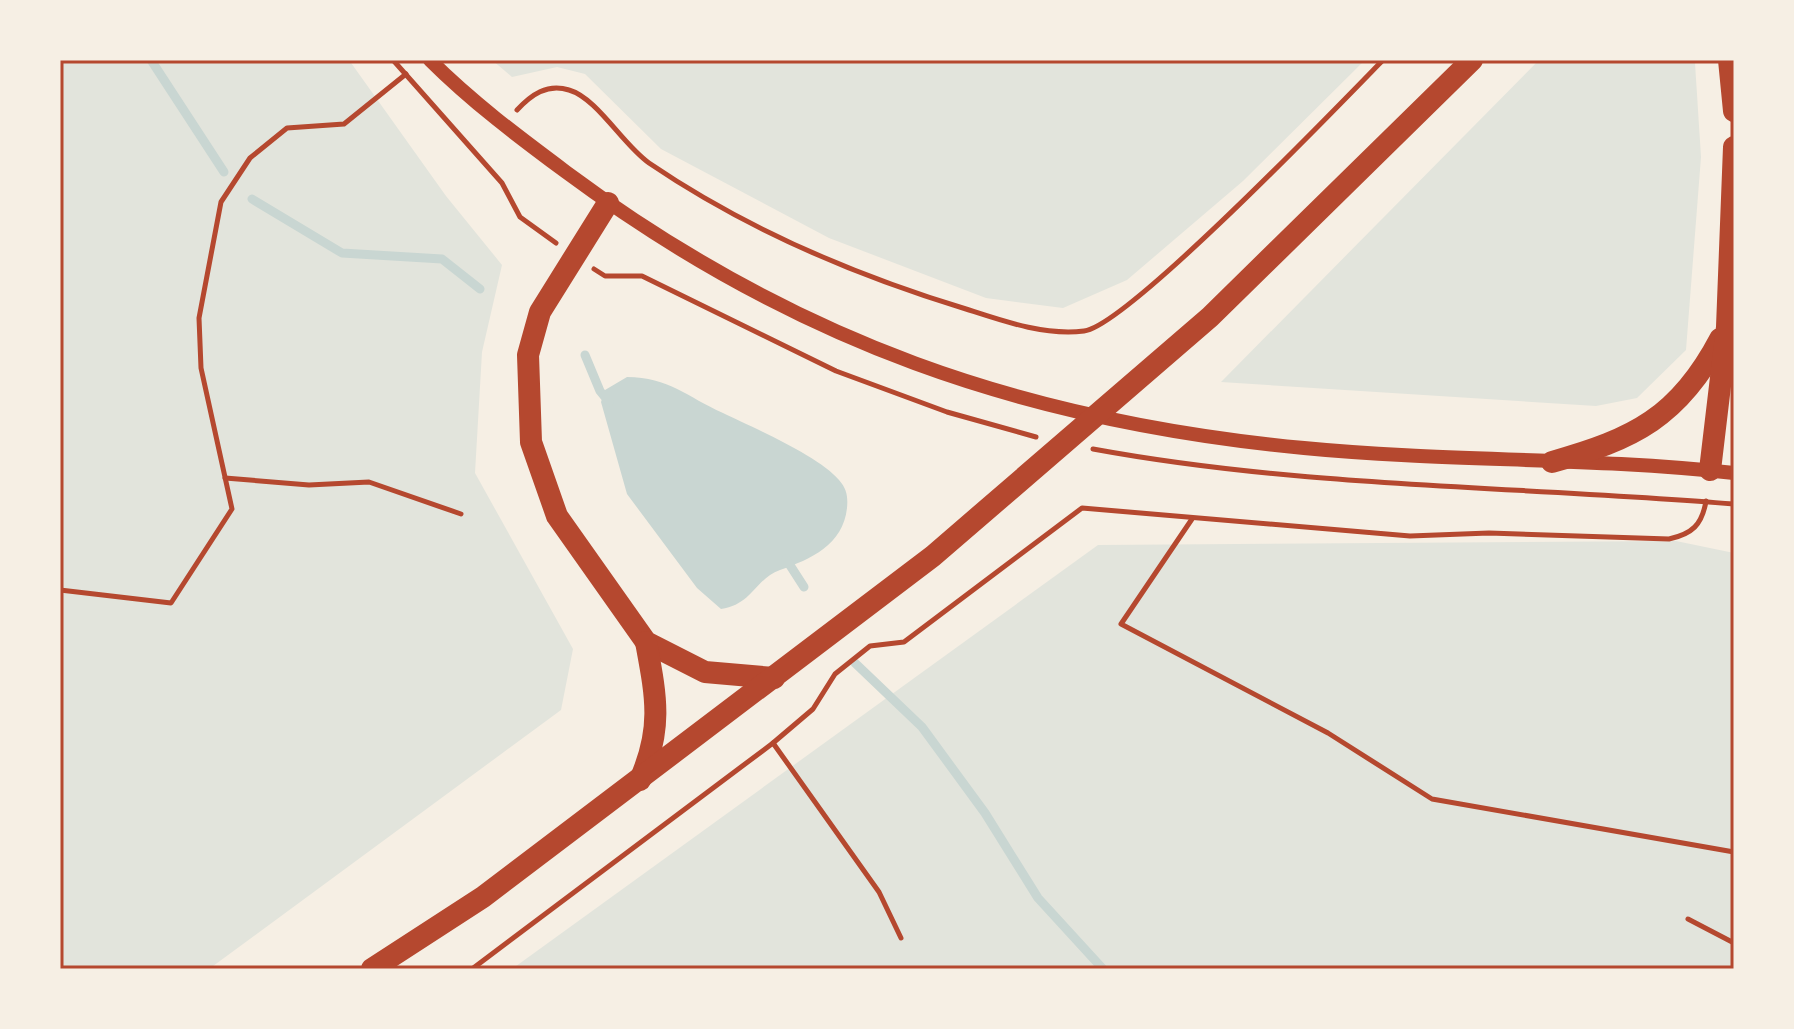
<svg xmlns="http://www.w3.org/2000/svg" width="1794" height="1029" font-family="'Fira Sans Condensed',sans-serif">
  <style>
    .green { fill: #e2e4dc }
    .water { fill: #c9d6d2 }
    .lines { fill: none; stroke-linecap: round; stroke-linejoin: round }
    .stream { stroke: #c9d6d2; stroke-width: 9 }
    .path { stroke: #b5482f; stroke-width: 5 }
    .tertiary { stroke: #b5482f; stroke-width: 14 }
    .trunk { stroke: #b5482f; stroke-width: 22 }
    .neatline { fill: none; stroke: #b5482f; stroke-width: 3 }
  </style>
  <rect width="100%" height="100%" fill="#f6efe4"/>
  <g class="green">
    <path d="M 60,60 L 349,60 L 446,196 L 502,265 L 482,352 L 475,473 L 573,649 L 561,710 L 209,969 L 60,969 Z"/>
    <path d="M 492,60 L 1365,60 L 1243,181 L 1127,280 L 1063,308 L 986,298 L 829,238 L 661,149 L 585,74 L 557,67 L 512,77 Z"/>
    <path d="M 1539,60 L 1695,63 L 1701,157 L 1686,350 L 1637,398 L 1596,406 L 1221,382 Z"/>
    <path d="M 1676,541 L 1734,553 L 1734,969 L 512,969 L 1098,545 Z"/>
  </g>
  <path class="water" d="M 627,377 C 669,377 687,397 723,413 C 752,427 819,456 839,480 C 847,489 848,497 847,508 C 843,545 811,559 780,570 C 756,578 752,605 721,609 L 697,588 L 627,494 L 601,402 L 605,390 Z"/>
  <g class="lines">
    <g class="stream">
      <path d="M 151,60 L 224,172"/>
      <path d="M 252,199 L 342,253 L 442,259 L 480,289"/>
      <path d="M 585,355 L 600,391 L 609,402"/>
      <path d="M 786,559 L 804,587"/>
      <path d="M 855,663 L 922,727 L 985,813 L 1038,898 L 1103,969"/>
    </g>
    <g class="path">
      <path d="M 393,60 L 502,183 L 520,217 L 556,243"/>
      <path d="M 517,110 C 531,95 547,83 569,90 C 597,98 623,145 649,163 C 746,229 854,275 966,309 C 1003,321 1045,336 1084,331 C 1127,326 1340,104 1383,60"/>
      <path d="M 594,269 L 605,276 L 642,276 L 836,371 L 947,412 L 1036,437"/>
      <path d="M 1093,449 C 1305,488 1520,486 1734,504"/>
      <path d="M 225,478 L 309,485 L 369,482 L 461,514"/>
      <path d="M 1192,519 L 1121,624 L 1328,733 L 1432,799 L 1734,852"/>
      <path d="M 60,590 L 171,603 L 232,509 L 201,368 L 199,318 L 221,202 L 250,158 L 287,128 L 344,124 L 406,74"/>
      <path d="M 773,743 L 813,709 L 835,674 L 870,646 L 904,642 L 1082,508 L 1410,536 L 1489,533 L 1669,539 C 1692,534 1702,525 1706,501"/>
      <path d="M 1688,919 L 1734,943"/>
      <path d="M 472,969 L 773,743 L 879,892 L 901,938"/>
    </g>
    <path class="tertiary" d="M 430,60 C 472,102 519,137 566,172 C 794,341 1022,421 1304,448 C 1447,462 1591,457 1734,473"/>
    <g class="trunk">
      <path d="M 1729,60 L 1734,111"/>
      <path d="M 608,203 L 540,312 L 528,355 L 531,442 L 557,516 L 646,642 L 705,672 L 774,678"/>
      <path d="M 1552,462 C 1634,439 1679,417 1720,339"/>
      <path d="M 1710,470 L 1727,327 L 1734,147"/>
      <path d="M 640,780 C 663,728 656,696 646,642"/>
      <path d="M 372,969 L 483,897 L 933,556 L 1210,317 L 1472,60"/>
    </g>
  </g>
  <rect width="1794" height="1029" fill="none" stroke="#f6efe4" stroke-width="124"/>
  <rect x="62" y="62" width="1670" height="905" class="neatline"/>
</svg>
